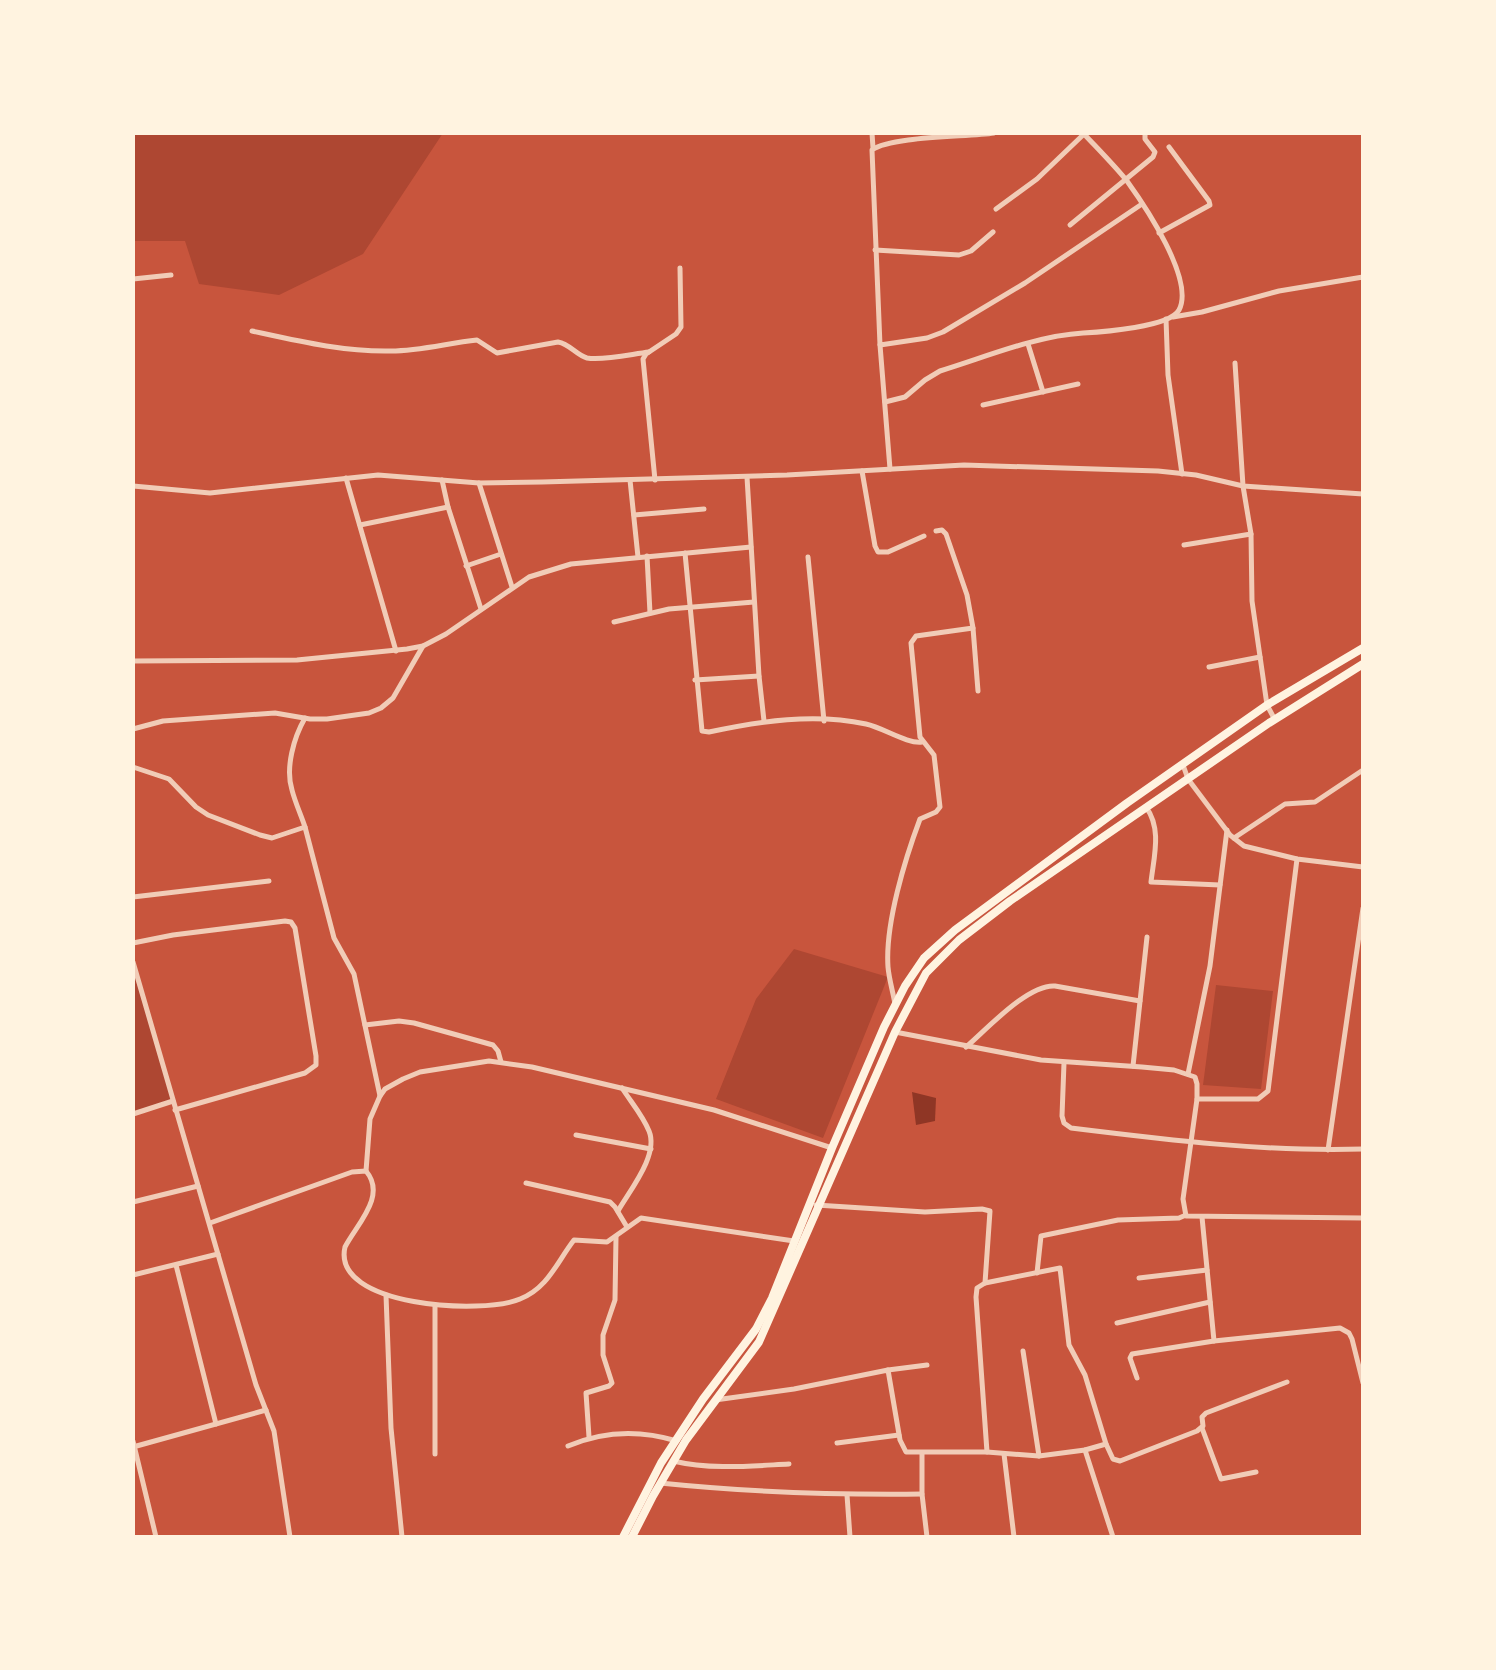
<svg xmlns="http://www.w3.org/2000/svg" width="1496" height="1670" font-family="'Source Sans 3',sans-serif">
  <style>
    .green { fill: #ae4732 }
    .water { fill: #8f3625 }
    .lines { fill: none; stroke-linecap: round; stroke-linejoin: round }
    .minor { stroke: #f1ccb7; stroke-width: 5 }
    .secondary { stroke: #fff3e0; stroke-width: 8 }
  </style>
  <rect width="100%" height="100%" fill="#c8553d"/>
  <g class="green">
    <path d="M 133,133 L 443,133 L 363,254 L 279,295 L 199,284 L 185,241 L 133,241 Z"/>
    <path d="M 794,949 L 888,977 L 823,1138 L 716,1099 L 756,999 Z"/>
    <path d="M 133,971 L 173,1101 L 133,1112 Z"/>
    <path d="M 1216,985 L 1273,991 L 1261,1089 L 1203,1085 Z"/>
  </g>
  <path class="water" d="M 912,1092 L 936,1098 L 935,1121 L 916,1125 Z"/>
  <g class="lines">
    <g class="minor">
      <path d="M 872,133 L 873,148"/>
      <path d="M 994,133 C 967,137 891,136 872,150 L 880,345 L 927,338 L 943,332 L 1025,283 L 1142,204"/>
      <path d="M 1070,225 L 1153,157 L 1155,152 L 1145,139 L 1145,133"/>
      <path d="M 1159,233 L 1210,205 L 1209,201 L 1169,147"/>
      <path d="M 875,250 L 959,255 L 971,251 L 993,232"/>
      <path d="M 133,279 L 171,275"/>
      <path d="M 1173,317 L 1202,312 L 1279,291 L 1363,277"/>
      <path d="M 1166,319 L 1168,375 L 1182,474"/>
      <path d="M 252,331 C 298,341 344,352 391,351 C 420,351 448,343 477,340 L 497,353 L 558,342 C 570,344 576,355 587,358 C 603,361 632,354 649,352"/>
      <path d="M 1028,344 L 1043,392"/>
      <path d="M 880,345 L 890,469"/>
      <path d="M 1235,363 L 1243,486 L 1251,534 L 1252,601 L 1267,705 L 1275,720"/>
      <path d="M 885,402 L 905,397 L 925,380 L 940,371 C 986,357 1035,336 1083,333 C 1102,332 1170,327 1179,310 C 1195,280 1145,206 1127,181 C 1114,165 1098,149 1084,134 L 1037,179 L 996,209"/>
      <path d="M 983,405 L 1078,384"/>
      <path d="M 862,471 L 875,546 L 878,552 L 888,552 L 924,536"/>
      <path d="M 747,477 L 759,676 L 764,721"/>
      <path d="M 346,478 L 396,651"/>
      <path d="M 442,480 L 448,507 L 481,609"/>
      <path d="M 630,480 L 638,557"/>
      <path d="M 655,480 L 643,359 L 646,354 L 676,334 L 681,327 L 680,268"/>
      <path d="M 479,483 L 512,587"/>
      <path d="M 133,486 L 210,493 L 378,475 L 479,483 L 542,482 L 787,475 L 964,465 L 1158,471 L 1196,475 L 1243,486 L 1363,494"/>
      <path d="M 634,515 L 704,509"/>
      <path d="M 360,525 L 448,507"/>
      <path d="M 936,531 L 942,530 L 946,534 L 967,595 L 973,628 L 978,691"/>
      <path d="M 1184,545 L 1251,534"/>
      <path d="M 685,553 L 702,731 L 709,732 C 760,721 814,713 866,724 C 884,728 907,744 922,742"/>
      <path d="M 647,556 L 650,613"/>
      <path d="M 808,557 L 824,721"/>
      <path d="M 466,566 L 501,554"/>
      <path d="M 614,622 L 669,609 L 754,602"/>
      <path d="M 133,661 L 297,660 L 407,649 L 423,646 L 446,634 L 529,577 L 571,564 L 751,547"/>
      <path d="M 1209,667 L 1260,657"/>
      <path d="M 695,680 L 759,676"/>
      <path d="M 305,718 C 294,737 285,768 292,790 C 295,802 301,815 305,827"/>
      <path d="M 133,729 L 163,721 L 275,713 L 310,719 L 327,719 L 369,713 L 381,708 L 393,698 L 423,646"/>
      <path d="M 1183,765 L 1188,779 L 1230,835 L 1244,846 L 1297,859 L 1363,867"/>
      <path d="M 133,767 L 169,779 L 196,807 L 208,815 L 260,835 L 272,838 L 305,827 L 334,938 L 354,974 L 380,1096"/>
      <path d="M 1146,807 C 1162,829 1154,856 1151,882 L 1220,885"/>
      <path d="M 1234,838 L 1285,804 L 1315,802 L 1363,770"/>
      <path d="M 133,897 L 269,881"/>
      <path d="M 133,943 L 173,935 L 285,921 L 291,922 L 295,928 L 316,1056 L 316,1065 L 305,1073 L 175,1110"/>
      <path d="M 133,962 L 256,1385 L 274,1431 L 290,1537"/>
      <path d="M 895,1004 C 893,992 889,979 888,967 C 885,924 905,859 920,819 L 936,812 L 940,807 L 934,755 L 920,737 L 911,643 L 916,636 L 973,628"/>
      <path d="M 365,1025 L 399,1021 L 414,1023 L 493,1045 L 498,1051 L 501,1062"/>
      <path d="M 895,1032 L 1041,1060 L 1142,1067 L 1174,1070 L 1195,1077 L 1197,1084 L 1197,1099 L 1258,1099 L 1268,1091 L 1297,859"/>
      <path d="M 966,1047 C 987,1029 1028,984 1055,986 L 1140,1001"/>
      <path d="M 1064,1063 L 1062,1116 L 1064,1123 L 1071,1128 C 1168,1140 1265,1152 1363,1149"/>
      <path d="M 1133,1066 L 1147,937"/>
      <path d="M 1188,1074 L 1210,966 L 1227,830"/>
      <path d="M 1197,1099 L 1183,1199 L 1186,1216 L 1363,1218"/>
      <path d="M 133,1114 L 173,1101"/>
      <path d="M 576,1135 L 651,1149"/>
      <path d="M 1328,1150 L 1363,908"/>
      <path d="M 366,1171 L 370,1119 L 380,1096 L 385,1089 L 403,1079 L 420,1072 L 489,1061 L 532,1067 L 714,1110 L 832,1148"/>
      <path d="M 526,1183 L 610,1202 L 615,1207 L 627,1227"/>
      <path d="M 133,1202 L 198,1186"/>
      <path d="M 816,1205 L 925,1212 L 982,1209 L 990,1211 L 985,1283 L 977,1288 L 976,1297 L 987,1452"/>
      <path d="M 618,1211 C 630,1190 659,1155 649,1131 C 643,1116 631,1102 622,1088"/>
      <path d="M 1202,1217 L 1214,1341 L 1340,1328 L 1349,1333 L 1352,1339 L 1363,1383"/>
      <path d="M 210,1223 L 352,1172 L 366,1171 C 387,1196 357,1224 345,1247 C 331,1307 484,1315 520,1299 C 548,1288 557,1262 574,1240 L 607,1242 L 641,1218 L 794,1241"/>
      <path d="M 176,1265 L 216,1424"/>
      <path d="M 1037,1273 L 1041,1236 L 1118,1220 L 1179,1218 L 1186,1215"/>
      <path d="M 133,1275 L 218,1254"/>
      <path d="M 1139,1278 L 1207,1270"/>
      <path d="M 386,1295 L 391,1428 L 402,1537"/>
      <path d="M 1117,1323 L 1210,1302"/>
      <path d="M 1023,1351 L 1039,1456"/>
      <path d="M 888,1370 L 927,1365"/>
      <path d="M 1137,1378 L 1130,1358 L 1132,1354 L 1214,1341"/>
      <path d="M 715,1400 L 794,1389 L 888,1370 L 900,1440 L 906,1452 L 987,1452 L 1039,1456 L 1085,1450 L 1106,1444 L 1085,1375 L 1069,1345 L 1060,1268 L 985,1283"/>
      <path d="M 1202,1428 L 1221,1479 L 1256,1472"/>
      <path d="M 589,1437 L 586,1393 L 609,1386 L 612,1383 L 603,1355 L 603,1335 L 615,1300 L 616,1237"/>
      <path d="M 133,1441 L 156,1537"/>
      <path d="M 837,1443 L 899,1435"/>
      <path d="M 1106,1444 L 1113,1459 L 1120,1461 L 1197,1431 L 1203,1426 L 1202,1417 L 1206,1413 L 1287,1382"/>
      <path d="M 568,1446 C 603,1431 641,1430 677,1441"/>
      <path d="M 133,1447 L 266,1410"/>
      <path d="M 1085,1450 L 1113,1537"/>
      <path d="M 922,1453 L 922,1494 L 927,1537"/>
      <path d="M 435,1454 L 435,1305"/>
      <path d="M 1004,1454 L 1014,1537"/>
      <path d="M 673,1461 C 711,1470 750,1466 789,1464"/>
      <path d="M 660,1483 C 747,1492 834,1495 922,1494"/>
      <path d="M 847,1495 L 850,1537"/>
    </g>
    <g class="secondary">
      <path d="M 623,1537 L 661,1463 L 703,1399 L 756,1329 L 772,1298 L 832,1148 L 884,1027 L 905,986 L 924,958 L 955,930 L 1127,803 L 1267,705 L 1363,648"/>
      <path d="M 632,1537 L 653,1496 L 686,1440 L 759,1342 L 895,1032 L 926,973 L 959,940 L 1010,901 L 1269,723 L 1363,664"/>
    </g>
  </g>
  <rect width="1496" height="1670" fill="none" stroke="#fff3e0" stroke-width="270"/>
</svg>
